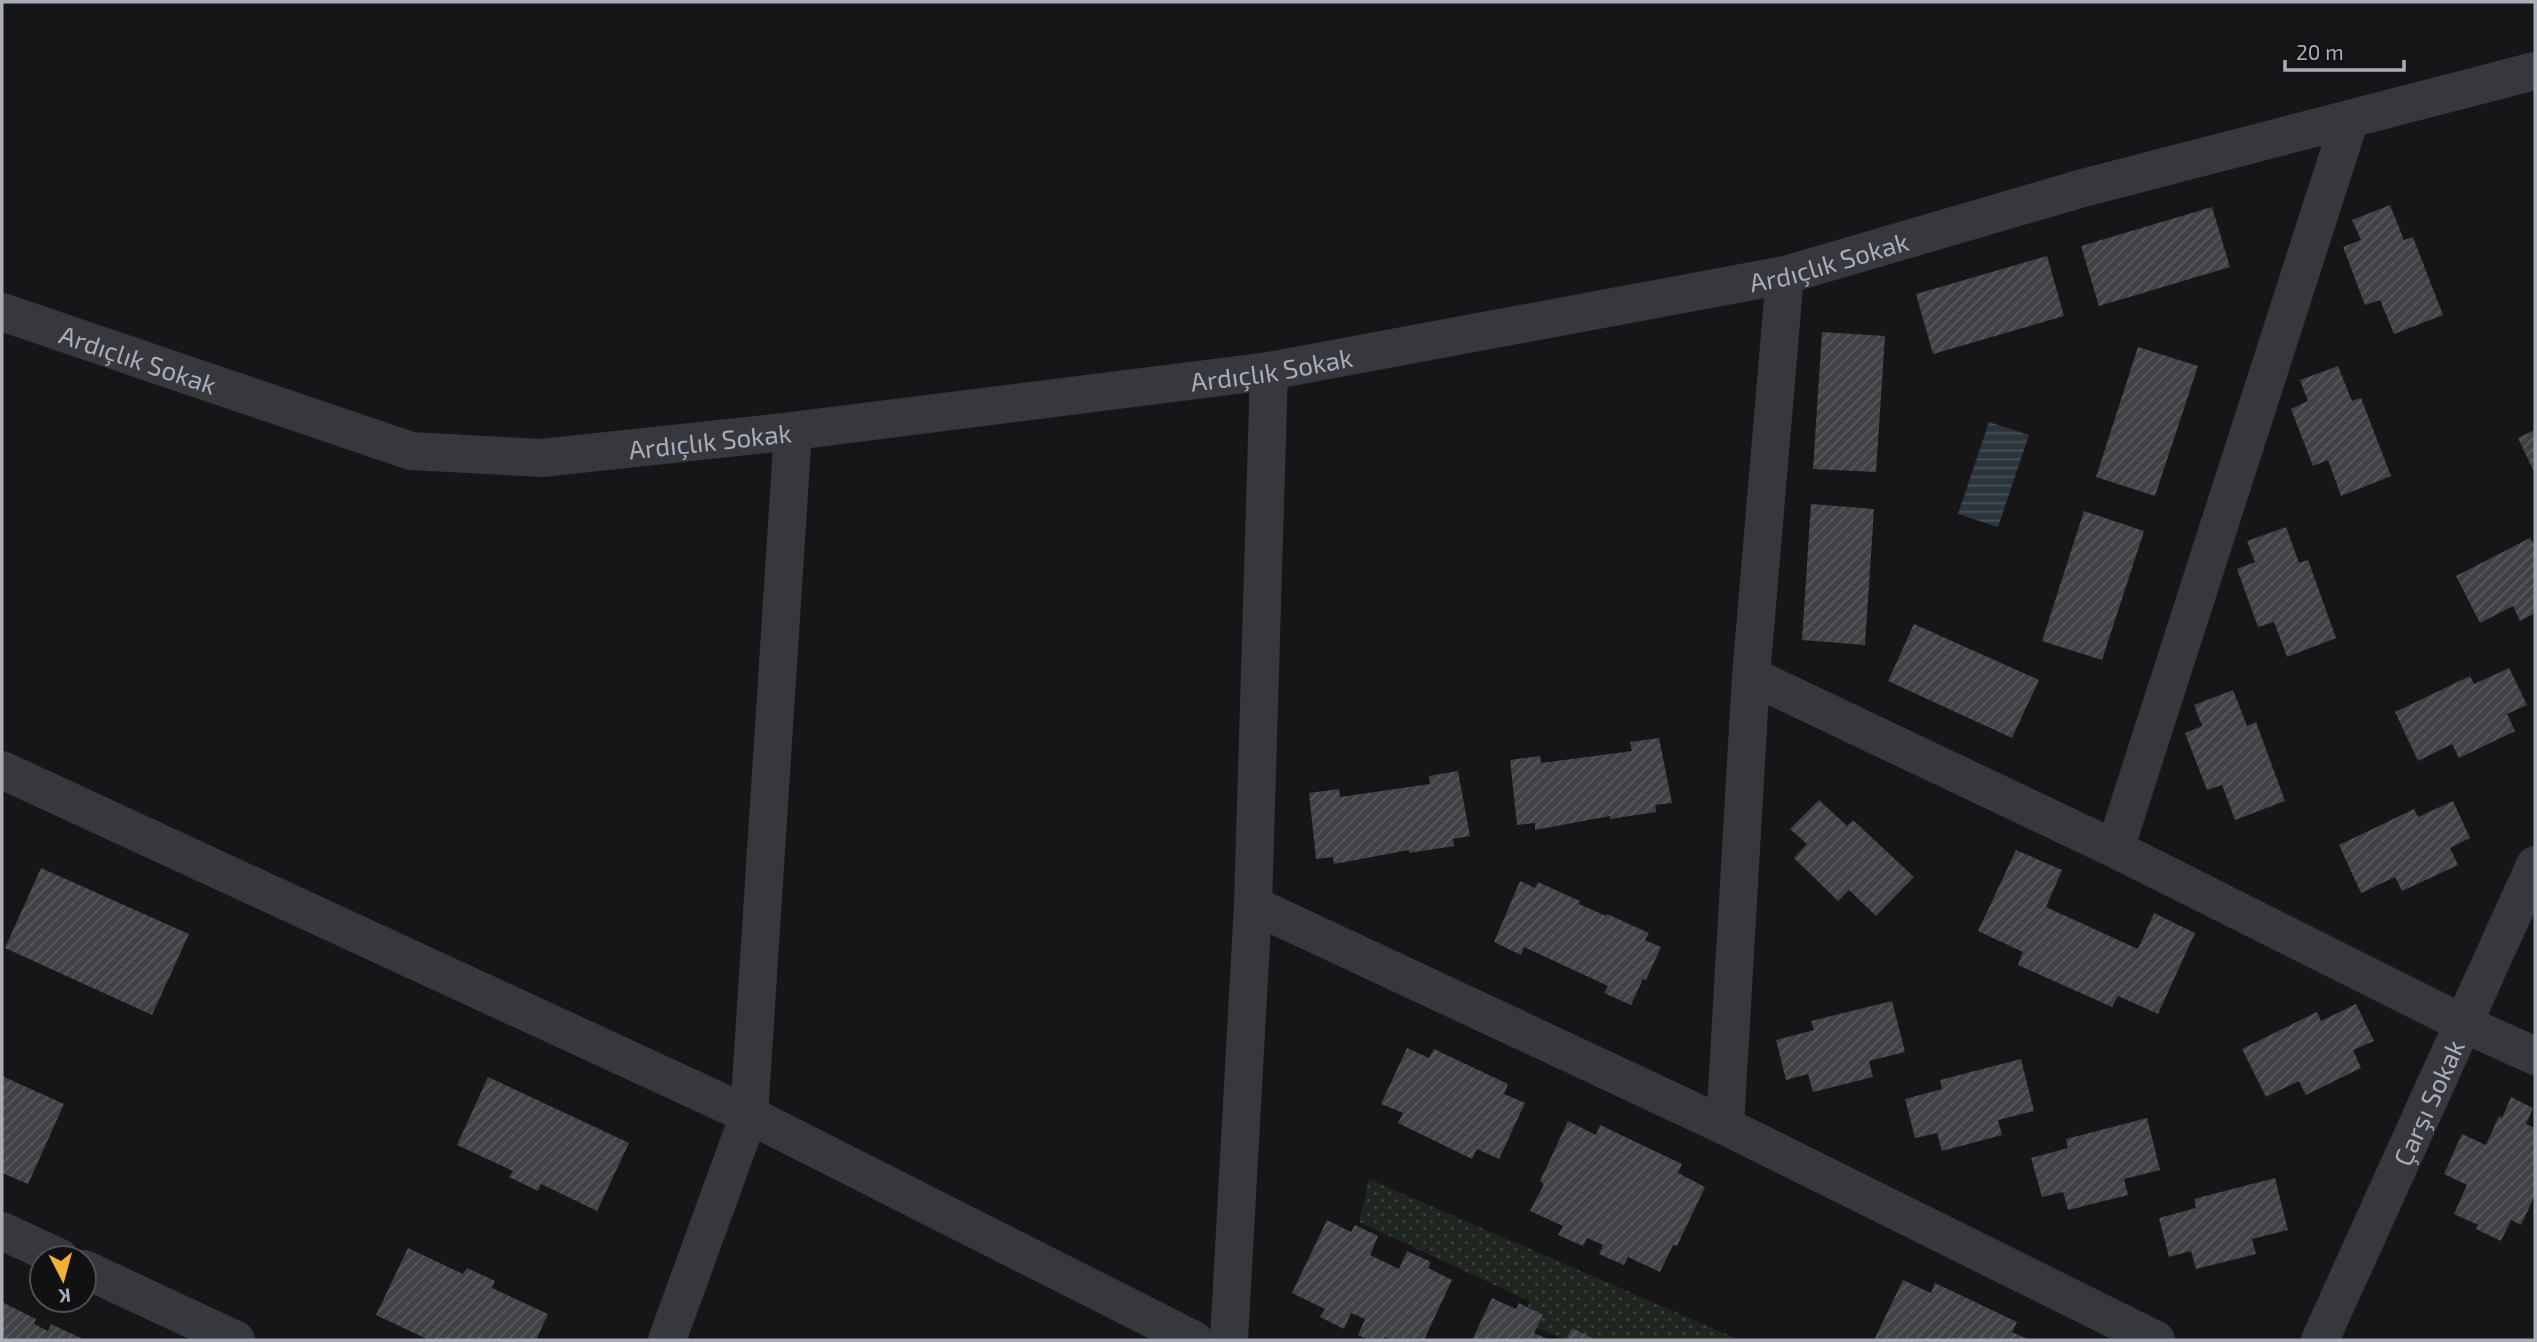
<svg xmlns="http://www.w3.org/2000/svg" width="2537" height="1342" font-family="'Exo 2',sans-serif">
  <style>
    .grass { fill: url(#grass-dots) }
    .water { fill: url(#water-rules) }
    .building { fill: url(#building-hatch) }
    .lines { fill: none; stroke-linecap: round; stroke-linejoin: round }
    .minor { stroke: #37383d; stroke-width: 38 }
    .labels { text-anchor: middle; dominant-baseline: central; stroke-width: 5; stroke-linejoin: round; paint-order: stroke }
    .street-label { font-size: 26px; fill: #a8adb8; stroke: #111113 }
  </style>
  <defs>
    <pattern id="grass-dots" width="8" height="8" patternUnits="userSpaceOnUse" patternTransform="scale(1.75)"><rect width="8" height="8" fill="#1e261f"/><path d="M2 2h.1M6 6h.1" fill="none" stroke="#3c433d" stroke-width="1.8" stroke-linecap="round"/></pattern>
    <pattern id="water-rules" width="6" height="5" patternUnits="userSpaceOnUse" patternTransform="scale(1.75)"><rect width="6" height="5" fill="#2c353c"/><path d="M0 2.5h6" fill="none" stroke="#485056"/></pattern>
    <pattern id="building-hatch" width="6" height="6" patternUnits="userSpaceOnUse" patternTransform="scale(1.75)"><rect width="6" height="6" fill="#404145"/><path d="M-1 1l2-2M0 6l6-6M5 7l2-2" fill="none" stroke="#595a5e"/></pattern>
  </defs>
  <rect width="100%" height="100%" fill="#161618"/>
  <path class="grass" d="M 1369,1179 L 1740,1340 L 1565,1340 L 1525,1323 L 1529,1301 L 1359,1222 Z"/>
  <path class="water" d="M 1989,422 L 2029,435 L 1998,527 L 1958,514 Z"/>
  <g class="building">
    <path d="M 2390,205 L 2404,240 L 2413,237 L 2443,315 L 2394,334 L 2380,300 L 2365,305 L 2343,247 L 2361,240 L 2352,220 Z"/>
    <path d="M 2212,207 L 2230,267 L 2099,306 L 2081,246 Z"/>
    <path d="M 2047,256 L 2064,316 L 1933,354 L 1916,294 Z"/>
    <path d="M 1822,332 L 1885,336 L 1876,472 L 1813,469 Z"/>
    <path d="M 2138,347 L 2198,366 L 2155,496 L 2096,477 Z"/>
    <path d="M 2338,366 L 2352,401 L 2361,398 L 2391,476 L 2341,496 L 2328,460 L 2313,466 L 2291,409 L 2308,401 L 2300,380 Z"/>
    <path d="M 2535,430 L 2535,474 L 2518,438 Z"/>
    <path d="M 1811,504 L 1874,509 L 1865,645 L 1802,640 Z"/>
    <path d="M 2084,511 L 2144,531 L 2102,660 L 2042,641 Z"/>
    <path d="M 2286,527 L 2299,563 L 2308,560 L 2336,638 L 2287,657 L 2274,622 L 2258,627 L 2237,569 L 2255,562 L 2247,541 Z"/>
    <path d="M 2530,538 L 2535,546 L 2535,613 L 2520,621 L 2513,606 L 2480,623 L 2456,576 Z"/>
    <path d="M 1914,624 L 2039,680 L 2012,738 L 1888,681 Z"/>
    <path d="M 2509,668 L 2527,705 L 2507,714 L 2515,731 L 2459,758 L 2452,744 L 2418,761 L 2395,712 L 2470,676 L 2474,684 Z"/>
    <path d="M 2233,690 L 2247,726 L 2256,722 L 2285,801 L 2235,820 L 2222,785 L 2207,790 L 2185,733 L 2202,726 L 2194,705 Z"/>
    <path d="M 1659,738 L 1672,803 L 1655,805 L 1656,812 L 1610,819 L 1610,816 L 1535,830 L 1535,823 L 1517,825 L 1510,760 L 1540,756 L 1541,763 L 1632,751 L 1630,742 Z"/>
    <path d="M 1458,771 L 1470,836 L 1453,839 L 1454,846 L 1409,853 L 1409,850 L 1334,864 L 1333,857 L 1316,859 L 1309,793 L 1339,789 L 1340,797 L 1430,784 L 1429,776 Z"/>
    <path d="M 1819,800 L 1847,826 L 1853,820 L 1914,877 L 1876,916 L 1849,890 L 1838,901 L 1794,858 L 1807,844 L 1790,829 Z"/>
    <path d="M 2453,801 L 2470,838 L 2450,848 L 2458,865 L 2402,891 L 2395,877 L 2361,893 L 2339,845 L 2414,809 L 2418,817 Z"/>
    <path d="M 2016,850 L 2062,870 L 2046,907 L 2138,949 L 2154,913 L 2195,933 L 2158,1014 L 2118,996 L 2112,1007 L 2018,965 L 2023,952 L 1978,931 Z"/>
    <path d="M 41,868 L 189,934 L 152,1015 L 5,948 Z"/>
    <path d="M 1520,881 L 1535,888 L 1538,882 L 1580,901 L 1579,904 L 1606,916 L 1607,914 L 1649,933 L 1645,940 L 1661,947 L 1646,980 L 1643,979 L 1631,1005 L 1604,993 L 1608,986 L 1524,947 L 1521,955 L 1494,942 Z"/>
    <path d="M 1892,1001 L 1905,1052 L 1869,1061 L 1873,1077 L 1813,1092 L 1808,1074 L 1786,1080 L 1776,1040 L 1814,1030 L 1811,1021 Z"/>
    <path d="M 2356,1004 L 2374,1041 L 2353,1050 L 2361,1068 L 2306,1095 L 2299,1081 L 2266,1097 L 2242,1049 L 2317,1012 L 2321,1021 Z"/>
    <path d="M 1407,1048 L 1429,1058 L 1434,1049 L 1508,1084 L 1504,1094 L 1525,1103 L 1499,1159 L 1477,1149 L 1472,1159 L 1398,1123 L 1403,1113 L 1381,1104 Z"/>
    <path d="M 2021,1059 L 2034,1111 L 1998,1120 L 2002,1135 L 1942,1151 L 1937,1133 L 1915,1138 L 1905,1099 L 1942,1089 L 1940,1080 Z"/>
    <path d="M 2,1076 L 64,1104 L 28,1184 L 2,1173 Z"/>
    <path d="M 488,1077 L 629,1143 L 597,1211 L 541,1184 L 538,1191 L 509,1177 L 513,1171 L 457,1145 Z"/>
    <path d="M 2511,1097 L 2533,1108 L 2526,1124 L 2535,1128 L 2535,1195 L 2521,1225 L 2511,1220 L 2501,1241 L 2476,1229 L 2478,1225 L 2454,1214 L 2467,1185 L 2444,1174 L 2462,1134 L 2486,1145 L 2499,1116 L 2502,1118 Z"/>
    <path d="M 2147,1118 L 2160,1170 L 2124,1179 L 2128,1195 L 2068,1210 L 2063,1192 L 2042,1197 L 2031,1158 L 2068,1148 L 2066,1139 Z"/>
    <path d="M 1568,1121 L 1596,1135 L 1600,1125 L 1682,1164 L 1678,1173 L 1705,1187 L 1677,1246 L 1673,1245 L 1660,1272 L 1628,1257 L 1624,1265 L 1599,1254 L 1603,1245 L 1587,1238 L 1583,1246 L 1558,1235 L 1563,1226 L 1530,1211 L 1544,1184 L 1540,1181 Z"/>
    <path d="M 2275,1178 L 2288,1230 L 2252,1239 L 2256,1254 L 2196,1269 L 2191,1251 L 2169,1257 L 2159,1218 L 2196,1208 L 2194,1199 Z"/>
    <path d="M 1327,1220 L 1351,1232 L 1355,1225 L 1378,1236 L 1370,1255 L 1399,1269 L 1407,1251 L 1431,1262 L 1428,1268 L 1452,1280 L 1424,1340 L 1392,1340 L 1385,1337 L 1384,1340 L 1369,1340 L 1358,1335 L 1365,1319 L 1351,1313 L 1344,1329 L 1320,1317 L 1325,1309 L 1292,1293 Z"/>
    <path d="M 408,1248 L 463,1274 L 467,1268 L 495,1281 L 492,1288 L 548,1314 L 536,1340 L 429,1340 L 376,1315 Z"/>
    <path d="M 1903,1280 L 1931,1293 L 1935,1283 L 2017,1322 L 2012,1332 L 2030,1340 L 1874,1340 Z"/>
    <path d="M 1492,1298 L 1516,1309 L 1519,1303 L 1543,1315 L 1534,1333 L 1550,1340 L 1472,1340 Z"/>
    <path d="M 2,1302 L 36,1319 L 34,1324 L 48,1331 L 51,1324 L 85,1340 L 2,1340 Z"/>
    <path d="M 1572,1328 L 1596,1340 L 1566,1340 Z"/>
  </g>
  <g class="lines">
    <g class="minor">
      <path id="s1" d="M 2,312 L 411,451 L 542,458 L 793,431 L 1269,371 L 1785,275 L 2083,188 L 2535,71"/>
      <path d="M 1751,676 L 2115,849 L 2464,1024 L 2535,1056"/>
      <path d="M 2,770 L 749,1115 L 1194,1340"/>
      <path d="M 2115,849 L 2350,119"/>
      <path d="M 1253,905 L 1725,1126 L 2156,1340"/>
      <path d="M 1725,1126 L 1751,676 L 1785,275"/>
      <path d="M 2,1231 L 60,1258"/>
      <path d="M 84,1269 L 236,1340"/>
      <path d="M 667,1340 L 749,1115 L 793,431"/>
      <path d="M 1229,1340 L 1253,905 L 1269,371"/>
      <path id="s2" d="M 2320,1340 L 2535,865"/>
    </g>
  </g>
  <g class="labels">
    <g class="street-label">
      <text stroke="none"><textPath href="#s1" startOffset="1866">Ardıçlık Sokak</textPath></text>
      <text stroke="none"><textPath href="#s1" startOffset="144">Ardıçlık Sokak</textPath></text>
      <text stroke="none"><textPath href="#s1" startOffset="1298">Ardıçlık Sokak</textPath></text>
      <text stroke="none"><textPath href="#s1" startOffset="732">Ardıçlık Sokak</textPath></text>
      <text stroke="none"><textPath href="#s2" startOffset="261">Çarşı Sokak</textPath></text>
    </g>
  </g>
  <rect width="2537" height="1342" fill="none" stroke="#a8adb8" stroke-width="7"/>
  <g transform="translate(63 1279) rotate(174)"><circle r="33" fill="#111113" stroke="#4d4f55" stroke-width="2"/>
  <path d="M0-5L12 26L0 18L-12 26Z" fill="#f2b134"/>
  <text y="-10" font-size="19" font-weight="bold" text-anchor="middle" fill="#a8adb8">K</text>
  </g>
  <path d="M2285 60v10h119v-10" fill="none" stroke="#a8adb8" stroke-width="3.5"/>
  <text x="2296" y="60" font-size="21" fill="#a8adb8" stroke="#111113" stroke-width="5" paint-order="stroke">20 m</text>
</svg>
